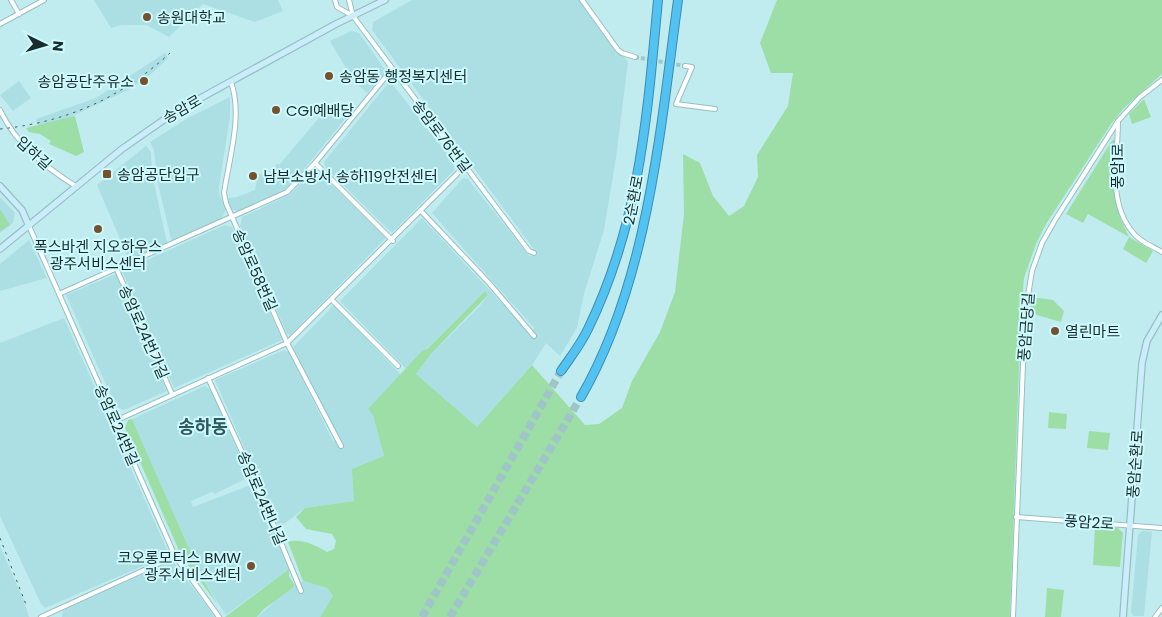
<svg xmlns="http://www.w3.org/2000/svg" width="1162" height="617" font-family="Poppins,'Noto Sans KR',sans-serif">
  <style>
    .built { fill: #abdfe4 }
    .green { fill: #9cdea5 }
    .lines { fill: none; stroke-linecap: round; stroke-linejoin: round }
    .street-tunnel { stroke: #9fc5c9; stroke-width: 4; stroke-dasharray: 4 2; stroke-linecap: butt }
    .highway-tunnel { stroke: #9fc5c9; stroke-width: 8; stroke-dasharray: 8 4; stroke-linecap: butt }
    .street-casing { stroke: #95c0c3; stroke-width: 6 }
    .secondary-casing { stroke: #95c0c3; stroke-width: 8 }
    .highway-casing { stroke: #3e8dad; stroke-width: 10 }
    .street { stroke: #fff; stroke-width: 4 }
    .secondary { stroke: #cbedfb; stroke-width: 5.5 }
    .highway { stroke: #52c2f3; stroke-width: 8 }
    .rail { stroke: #435b5d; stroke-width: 1; stroke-dasharray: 2.5 5; stroke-linecap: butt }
    .poi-dot { fill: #76522c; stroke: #cdfafe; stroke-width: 2 }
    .labels { text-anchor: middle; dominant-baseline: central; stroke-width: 4; stroke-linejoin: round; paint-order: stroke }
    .poi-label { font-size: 15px; fill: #192b2c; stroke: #cdfafe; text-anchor: start }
    .street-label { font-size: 15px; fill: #192b2c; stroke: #cdfafe }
    .quarter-label { font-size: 18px; font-weight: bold; fill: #31595d; stroke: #cdfafe }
  </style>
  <rect width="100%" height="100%" fill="#c0ecf0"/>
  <g class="built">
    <path d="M 94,0 L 278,0 L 283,11 L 255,22 L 203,4 L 169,37 L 146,25 L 121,25 L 111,28 Z"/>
    <path d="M 412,0 L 580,0 L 628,62 L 616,158 L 604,230 L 584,294 L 577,328 L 560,356 L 546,343 L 532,365 L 477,427 L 416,374 L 430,355 L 479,307 L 488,295 L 485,291 L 406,369 L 340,301 L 422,218 L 529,332 L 534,328 L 432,213 L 463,178 L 468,179 L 529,256 L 538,255 L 372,30 L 373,22 Z"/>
    <path d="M 351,31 L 359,33 L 386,71 L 367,93 L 353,80 L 330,41 Z"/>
    <path d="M 165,53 L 168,58 L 151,74 L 130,89 L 66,119 L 38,126 L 36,119 L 96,98 Z"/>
    <path d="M 19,81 L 31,98 L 13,111 L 0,95 Z"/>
    <path d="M 390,81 L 454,163 L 454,170 L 392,233 L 326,168 L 324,162 Z"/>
    <path d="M 230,97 L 230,117 L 219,187 L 219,194 L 226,208 L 222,219 L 174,241 L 171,239 L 157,179 L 154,150 L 150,142 L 188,118 Z"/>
    <path d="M 328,107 L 345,119 L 292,184 L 281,192 L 240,211 L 231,210 L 227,198 L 237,197 L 255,190 L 258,174 L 274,176 L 276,164 L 280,164 Z"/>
    <path d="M 146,146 L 151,152 L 152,174 L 167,243 L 129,260 L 97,185 Z"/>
    <path d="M 313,171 L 321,174 L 386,238 L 290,335 L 287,334 L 240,226 L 242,217 L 289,195 Z"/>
    <path d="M 0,197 L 15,213 L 13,223 L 0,233 Z"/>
    <path d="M 225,225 L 232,227 L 282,340 L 174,388 L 122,271 Z"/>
    <path d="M 29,240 L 47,278 L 0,291 L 0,264 Z"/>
    <path d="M 116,274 L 167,391 L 124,410 L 116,407 L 66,295 Z"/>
    <path d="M 334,305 L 401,375 L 368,409 L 373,415 L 384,456 L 354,501 L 305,508 L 279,528 L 215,380 L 284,350 L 289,352 L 333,441 L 338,439 L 293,347 Z"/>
    <path d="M 64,318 L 168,552 L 166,556 L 45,608 L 41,604 L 0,516 L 0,343 Z"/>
    <path d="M 205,386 L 211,390 L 249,477 L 215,494 L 212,492 L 191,501 L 193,507 L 253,484 L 289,569 L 226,615 L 202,578 L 132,419 Z"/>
    <path d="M 1142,531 L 1152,532 L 1144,616 L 1134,616 L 1131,612 L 1138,535 Z"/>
    <path d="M 0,546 L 24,601 L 29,617 L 0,617 Z"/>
    <path d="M 173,561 L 215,617 L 62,617 L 63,610 Z"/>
    <path d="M 303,581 L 327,588 L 333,596 L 320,617 L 258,617 L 280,596 Z"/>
  </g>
  <g class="green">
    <path d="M 777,0 L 1162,0 L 1162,74 L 1124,108 L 1111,124 L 1046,224 L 1036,244 L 1024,278 L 1021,313 L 1010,617 L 320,617 L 333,596 L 327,588 L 303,581 L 288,542 C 301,538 315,545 327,552 L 334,549 L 336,541 L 332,534 L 306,529 L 296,517 L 305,508 L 354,501 L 352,469 L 384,456 L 373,415 L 368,409 L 422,351 L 427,349 L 485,291 L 488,295 L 430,355 L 416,374 L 477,427 L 532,365 L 585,425 L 599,424 L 622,408 L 632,381 L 660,332 L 675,292 L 684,214 L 683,154 L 700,163 L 713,196 L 729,216 L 744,206 L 758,177 L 757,155 L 788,106 L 793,73 L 771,73 L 760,43 Z"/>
    <path d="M 1144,99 L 1151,117 L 1132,124 L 1129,114 Z"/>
    <path d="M 75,116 L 84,152 L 76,156 L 49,144 L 51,141 L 40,134 L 29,132 L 26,128 Z"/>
    <path d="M 1113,139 L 1115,142 L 1113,187 L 1120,218 L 1129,237 L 1153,251 L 1146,263 L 1123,249 L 1129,237 L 1088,214 L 1083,223 L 1066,214 Z"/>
    <path d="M 0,209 L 10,225 L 0,231 Z"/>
    <path d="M 1031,297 L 1053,300 L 1064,311 L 1061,322 L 1030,313 Z"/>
    <path d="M 1049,412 L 1067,414 L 1066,429 L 1048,428 Z"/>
    <path d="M 132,419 L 202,578 L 218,605 L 181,555 L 125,428 L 128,420 Z"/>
    <path d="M 1089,431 L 1110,433 L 1108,450 L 1087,448 Z"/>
    <path d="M 1095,526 L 1118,528 L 1123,533 L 1120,567 L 1093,565 Z"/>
    <path d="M 289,569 L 289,576 L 295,586 L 264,609 L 257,617 L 225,617 Z"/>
    <path d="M 1047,588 L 1064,590 L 1061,617 L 1045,617 Z"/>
  </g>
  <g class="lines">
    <path class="street-tunnel" d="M 635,57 L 685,66"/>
    <g class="highway-tunnel">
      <path d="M 422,617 L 561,371"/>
      <path d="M 450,617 L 581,397"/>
    </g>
    <defs>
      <g id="street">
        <path d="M 11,0 L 19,14"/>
        <path d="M 335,0 L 337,7 L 353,16 L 529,251 L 534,253"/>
        <path d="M 349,0 L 353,16"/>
        <path d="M 582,0 L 618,50 L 622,53 L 635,57"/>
        <path d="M 0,24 L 44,0"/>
        <path d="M 685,66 L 692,67 L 676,104 L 715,109"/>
        <path d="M 231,82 C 243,116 229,158 224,193 L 226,203 L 287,343 L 341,446"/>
        <path d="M 0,110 C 16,144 45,167 77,187"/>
        <path d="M 1118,121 C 1118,160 1106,205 1136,236 C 1143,243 1154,247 1162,252"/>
        <path d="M 315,163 L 393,241"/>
        <path d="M 421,211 L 489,283 L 534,336"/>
        <path d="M 29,226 L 175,556 L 219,617"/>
        <path d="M 117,270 L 172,394"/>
        <path d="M 59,294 L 287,192 L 315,163 L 392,69"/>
        <path d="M 332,300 L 398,366"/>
        <path d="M 208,378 L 255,480 L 301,591"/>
        <path d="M 115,421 L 287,343 L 464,167"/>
        <path d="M 1016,517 L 1162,528"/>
        <path d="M 41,617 L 175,556"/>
        <path d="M 1013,617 L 1025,314 L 1032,271 L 1042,243 L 1055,220 L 1118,121 L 1140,97 L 1162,80"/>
        <path d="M 1155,617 L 1162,608"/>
      </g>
      <g id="secondary">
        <path d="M 0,186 L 22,210 L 29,226"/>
        <path d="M 0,249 L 122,149 L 175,112 L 336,24 L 385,0"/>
        <path d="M 1123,617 L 1142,363 L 1147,341 L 1162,315"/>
      </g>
      <g id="highway">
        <path d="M 561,371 C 570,358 581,344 588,329 C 640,222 647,117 658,0"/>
        <path d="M 581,397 C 648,281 660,131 678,0"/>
      </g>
    </defs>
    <use href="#street" class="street-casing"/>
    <use href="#secondary" class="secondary-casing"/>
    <use href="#highway" class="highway-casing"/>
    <use href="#street" class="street"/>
    <use href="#secondary" class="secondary"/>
    <use href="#highway" class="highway"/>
    <g class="rail">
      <path d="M 0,129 C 67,122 121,98 170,53"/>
      <path d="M 0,538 L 27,607"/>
    </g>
  </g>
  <g class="poi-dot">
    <circle cx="147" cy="17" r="5"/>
    <circle cx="329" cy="76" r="5"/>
    <circle cx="144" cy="81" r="5"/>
    <circle cx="276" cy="110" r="5"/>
    <rect x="102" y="169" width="10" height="10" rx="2.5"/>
    <circle cx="253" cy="176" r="5"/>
    <circle cx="98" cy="229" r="5"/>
    <circle cx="1055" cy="331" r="5"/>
    <circle cx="251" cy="566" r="5"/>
  </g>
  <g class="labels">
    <g class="poi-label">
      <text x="157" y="17">송원대학교</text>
      <text x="339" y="76">송암동 행정복지센터</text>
      <text x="134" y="81" text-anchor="end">송암공단주유소</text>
      <text x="286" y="110">CGI예배당</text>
      <text x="117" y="174">송암공단입구</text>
      <text x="263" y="176">남부소방서 송하119안전센터</text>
      <text x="98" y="246" text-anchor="middle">폭스바겐 지오하우스<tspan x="98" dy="17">광주서비스센터</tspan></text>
      <text x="1065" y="331">열린마트</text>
      <text x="241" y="557" text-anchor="end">코오롱모터스 BMW<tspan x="241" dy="17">광주서비스센터</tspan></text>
    </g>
    <g class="street-label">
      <text transform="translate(182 109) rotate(-30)">송암로</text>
      <text transform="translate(442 136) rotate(53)">송암로76번길</text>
      <text transform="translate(34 153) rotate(42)">입하길</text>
      <text transform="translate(1117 166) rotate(-90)">풍암1로</text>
      <text transform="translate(633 200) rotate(-79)">2순환로</text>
      <text transform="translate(255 270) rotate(66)">송암로58번길</text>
      <text transform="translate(1026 327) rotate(-86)">풍암금당길</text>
      <text transform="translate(144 332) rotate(66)">송암로24번가길</text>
      <text transform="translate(117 425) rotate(66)">송암로24번길</text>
      <text transform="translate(1135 464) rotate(-86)">풍암순환로</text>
      <text transform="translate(262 498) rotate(67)">송암로24번나길</text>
      <text transform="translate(1089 522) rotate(4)">풍암2로</text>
    </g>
    <g class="quarter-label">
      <text x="203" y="426">송하동</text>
    </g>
  </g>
  <g transform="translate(45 45) rotate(95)" stroke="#cdfafe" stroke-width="4" paint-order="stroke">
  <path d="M0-4L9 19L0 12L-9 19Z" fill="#192b2c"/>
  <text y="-8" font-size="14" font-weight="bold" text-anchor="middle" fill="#192b2c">N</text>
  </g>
</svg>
